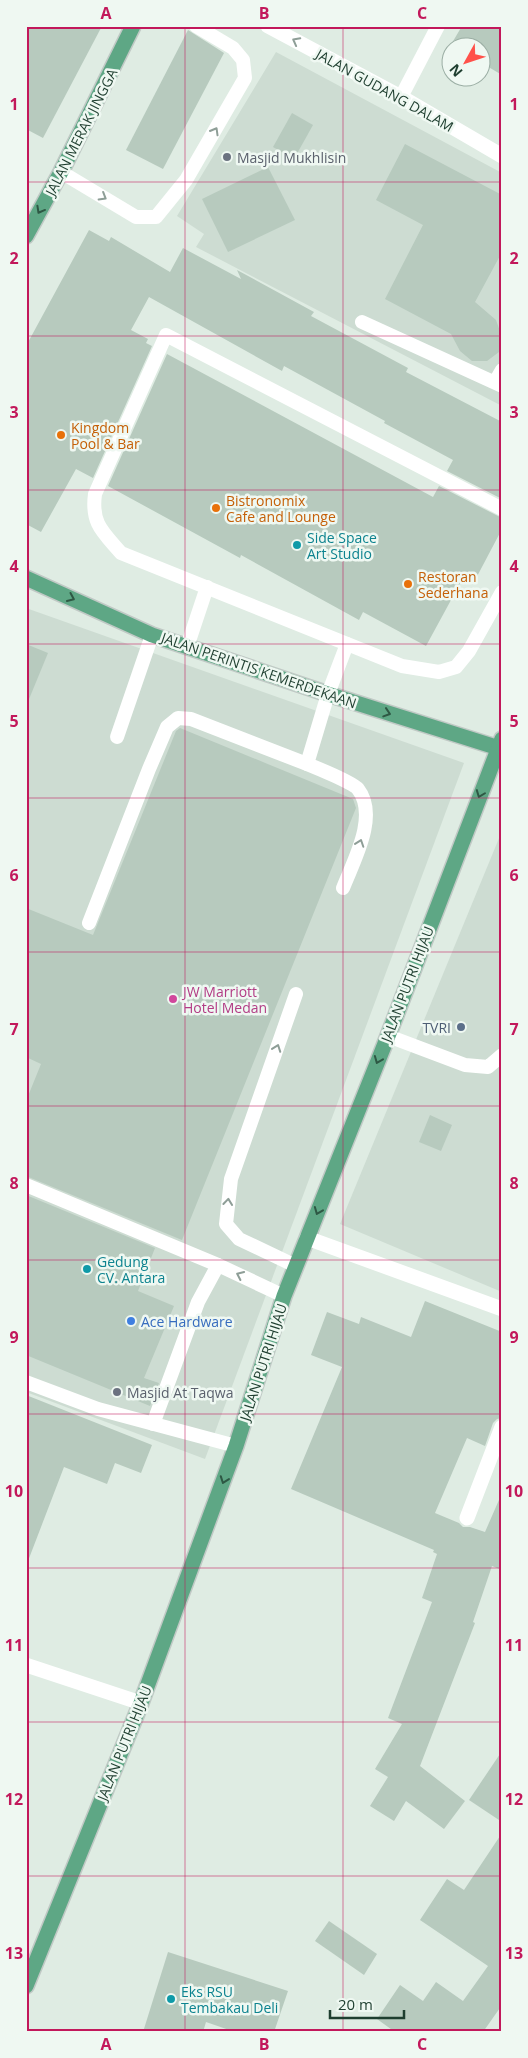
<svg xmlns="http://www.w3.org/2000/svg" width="528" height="2058" font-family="'Open Sans',sans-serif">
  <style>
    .built { fill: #cddcd2 }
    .building { fill: #b7cabe }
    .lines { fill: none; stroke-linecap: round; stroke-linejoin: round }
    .primary-casing { stroke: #c0c9c5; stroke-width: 18 }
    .lane { stroke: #fff; stroke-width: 14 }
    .street { stroke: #fff; stroke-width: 15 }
    .primary { stroke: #5ea785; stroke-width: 15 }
    .oneway { stroke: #8e9e97 }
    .oneway2 { stroke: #2e5844 }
    .grid { fill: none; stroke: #c2185b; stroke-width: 1; stroke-opacity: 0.55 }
    .worship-dot { fill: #6b7280; stroke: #eff8f2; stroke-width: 2 }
    .food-dot { fill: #e8710a; stroke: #eff8f2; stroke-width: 2 }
    .culture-dot { fill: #0f9aa8; stroke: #eff8f2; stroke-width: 2 }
    .hotel-dot { fill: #d1479c; stroke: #eff8f2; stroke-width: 2 }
    .service-dot { fill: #5c6f8a; stroke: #eff8f2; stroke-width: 2 }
    .shop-dot { fill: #3f7fe0; stroke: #eff8f2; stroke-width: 2 }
    .labels { text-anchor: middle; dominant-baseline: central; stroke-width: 5; stroke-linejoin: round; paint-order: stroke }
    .street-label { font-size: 14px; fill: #1e3e2f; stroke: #eff8f2 }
    .worship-label { font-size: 14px; fill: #5b616d; stroke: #eff8f2; text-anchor: start }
    .food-label { font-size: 14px; fill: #c56008; stroke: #eff8f2; text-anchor: start }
    .culture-label { font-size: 14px; fill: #0d838f; stroke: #eff8f2; text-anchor: start }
    .hotel-label { font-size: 14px; fill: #b23c85; stroke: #eff8f2; text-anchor: start }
    .service-label { font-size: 14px; fill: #4e5e75; stroke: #eff8f2; text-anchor: end }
    .shop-label { font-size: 14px; fill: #366cbe; stroke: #eff8f2; text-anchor: start }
    .neatline { fill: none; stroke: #c2185b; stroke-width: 2 }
    .grid-label { font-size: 16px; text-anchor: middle; font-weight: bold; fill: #c2185b }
  </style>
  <rect width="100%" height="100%" fill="#dfece3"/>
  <g class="built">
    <path d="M 276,52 L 502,173 L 502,406 L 196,247 L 204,234 L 177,216 Z"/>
    <path d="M 26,608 L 464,763 L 205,1459 L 26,1392 Z"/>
    <path d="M 502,831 L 502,1292 L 340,1224 Z"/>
  </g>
  <g class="building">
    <path d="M 26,26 L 102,26 L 43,138 L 26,129 Z"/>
    <path d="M 462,26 L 502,26 L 502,75 L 480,62 L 480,48 L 449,48 Z"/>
    <path d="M 188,30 L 224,53 L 163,169 L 126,150 Z"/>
    <path d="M 292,113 L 313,125 L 294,159 L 273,147 Z"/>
    <path d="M 405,144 L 502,195 L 502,252 L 475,302 L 496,320 L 502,337 L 499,352 L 487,361 L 472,361 L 460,351 L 451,334 L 385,299 L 423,225 L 376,200 Z"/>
    <path d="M 268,167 L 295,220 L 228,252 L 202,199 Z"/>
    <path d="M 89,230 L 109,241 L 111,237 L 170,272 L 183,248 L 241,279 L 237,270 L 314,312 L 311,316 L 408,368 L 406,372 L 502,422 L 502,499 L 447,471 L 453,460 L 384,423 L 385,421 L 284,366 L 282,371 L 149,297 L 131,330 L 148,339 L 146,343 L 152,346 L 93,478 L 76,469 L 41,532 L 26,524 L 26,346 Z"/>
    <path d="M 167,354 L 433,497 L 439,486 L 502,518 L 502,529 L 473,584 L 463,578 L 426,646 L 363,612 L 359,620 L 241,555 L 240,558 L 108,486 Z"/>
    <path d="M 26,644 L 48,653 L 27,704 L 26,704 Z"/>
    <path d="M 180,728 L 353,799 L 356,808 L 182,1240 L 26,1176 L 26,1101 L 41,1064 L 26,1057 L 26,908 L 93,935 L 176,731 Z"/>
    <path d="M 430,1115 L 452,1125 L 441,1151 L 419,1142 Z"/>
    <path d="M 26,1195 L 155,1248 L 138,1291 L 174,1306 L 144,1378 L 159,1383 L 150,1406 L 26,1355 Z"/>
    <path d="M 425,1301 L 502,1332 L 502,1418 L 497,1419 L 493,1423 L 485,1446 L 467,1438 L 435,1513 L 459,1523 L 463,1527 L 470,1527 L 485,1532 L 502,1493 L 502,1570 L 492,1566 L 473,1622 L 475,1623 L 420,1766 L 465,1801 L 444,1829 L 406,1801 L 394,1821 L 370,1806 L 388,1777 L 375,1769 L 402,1724 L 388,1718 L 432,1602 L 422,1598 L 437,1554 L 433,1552 L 434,1550 L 291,1489 L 342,1367 L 311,1355 L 327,1312 L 359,1324 L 361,1317 L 411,1337 Z"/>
    <path d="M 26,1395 L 152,1445 L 141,1473 L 115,1463 L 107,1484 L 64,1467 L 28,1561 L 26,1560 Z"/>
    <path d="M 502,1751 L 502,1822 L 469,1800 Z"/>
    <path d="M 502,1833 L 502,2005 L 483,2032 L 395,2032 L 377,2019 L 400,1985 L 423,2001 L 436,1982 L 463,2001 L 488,1966 L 420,1920 L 447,1879 L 464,1890 Z"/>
    <path d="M 329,1921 L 377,1954 L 364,1975 L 315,1941 Z"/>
    <path d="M 168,1952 L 288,1991 L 274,2032 L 235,2032 L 206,2022 L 203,2032 L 143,2032 Z"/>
  </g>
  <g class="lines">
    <defs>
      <g id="primary">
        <path d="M 26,236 L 61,172 L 133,26"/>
        <path d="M 26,578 L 152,635 L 328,694 L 502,749"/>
        <path d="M 26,1986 L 141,1703 L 236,1446 L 284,1296 L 388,1036 L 502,739"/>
      </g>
    </defs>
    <use href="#primary" class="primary-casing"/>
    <g class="lane">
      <path d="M 401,97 L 438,26"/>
      <path d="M 61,172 L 136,217 L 156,217 L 186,180 L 245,78 L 243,60 L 233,48 L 196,26"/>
      <path d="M 362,322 L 502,386"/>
      <path d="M 495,382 L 502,370"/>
      <path d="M 502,509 L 166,335 L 95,494 C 91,524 103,532 121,553 L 402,666 L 439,672 L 456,667 L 469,651 L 502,592"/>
      <path d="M 187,647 L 207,587"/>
      <path d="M 117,737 L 152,635"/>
      <path d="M 343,888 C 353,862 379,816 358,789 C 353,783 317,768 307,764 L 328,694 L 347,644"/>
      <path d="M 89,923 L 149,769 L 167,727 L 178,718 L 191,719 L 307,764"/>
      <path d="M 388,1036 L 465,1065 L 488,1067 L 502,1055"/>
      <path d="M 26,1185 L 218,1265"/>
      <path d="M 296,1266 L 239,1239 L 226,1224 L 231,1179 L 296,994"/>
      <path d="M 26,1382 L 98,1409 L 236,1446"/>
      <path d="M 153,1424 L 198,1302 L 218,1265 L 284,1296"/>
    </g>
    <g class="street">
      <path d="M 268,26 L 401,97 L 502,156"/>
      <path d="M 307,1238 L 502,1309"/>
      <path d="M 467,1518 L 502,1427"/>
      <path d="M 26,1665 L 141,1703"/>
    </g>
    <use href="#primary" class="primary"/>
  </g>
  <defs><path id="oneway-chevron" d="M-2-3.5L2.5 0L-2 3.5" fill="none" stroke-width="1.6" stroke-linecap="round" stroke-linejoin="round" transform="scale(1.25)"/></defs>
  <g class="oneway">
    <use href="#oneway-chevron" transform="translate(296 41) rotate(-152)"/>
    <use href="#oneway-chevron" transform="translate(215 131) rotate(-60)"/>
    <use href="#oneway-chevron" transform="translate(103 197) rotate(31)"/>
    <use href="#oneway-chevron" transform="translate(360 843) rotate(-71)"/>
    <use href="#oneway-chevron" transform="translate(277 1048) rotate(-70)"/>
    <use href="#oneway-chevron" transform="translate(228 1202) rotate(-84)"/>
    <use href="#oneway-chevron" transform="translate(240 1275) rotate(-155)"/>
  </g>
  <g class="oneway2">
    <use href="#oneway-chevron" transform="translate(40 210) rotate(119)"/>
    <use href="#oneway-chevron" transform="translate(71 598) rotate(24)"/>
    <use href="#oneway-chevron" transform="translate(387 713) rotate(18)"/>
    <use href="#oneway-chevron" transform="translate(480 794) rotate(111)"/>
    <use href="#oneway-chevron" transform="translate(378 1060) rotate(112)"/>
    <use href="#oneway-chevron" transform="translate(318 1211) rotate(112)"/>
    <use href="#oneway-chevron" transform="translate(224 1480) rotate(110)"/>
  </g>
  <path class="grid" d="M 185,26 L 185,2032M 343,26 L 343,2032M 26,182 L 502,182M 26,336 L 502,336M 26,490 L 502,490M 26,644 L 502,644M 26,798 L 502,798M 26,952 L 502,952M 26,1106 L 502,1106M 26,1260 L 502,1260M 26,1414 L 502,1414M 26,1568 L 502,1568M 26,1722 L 502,1722M 26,1876 L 502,1876"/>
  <g class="worship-dot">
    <circle cx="227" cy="157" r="5"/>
    <circle cx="117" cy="1392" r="5"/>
  </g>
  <g class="food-dot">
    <circle cx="61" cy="435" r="5"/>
    <circle cx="216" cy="508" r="5"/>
    <circle cx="408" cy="584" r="5"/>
  </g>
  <g class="culture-dot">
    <circle cx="297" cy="545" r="5"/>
    <circle cx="87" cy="1269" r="5"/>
    <circle cx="171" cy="1999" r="5"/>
  </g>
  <circle class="hotel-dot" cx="173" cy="999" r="5"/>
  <circle class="service-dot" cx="461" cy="1027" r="5"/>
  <circle class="shop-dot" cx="131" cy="1321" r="5"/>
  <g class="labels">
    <g class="street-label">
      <text transform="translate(385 90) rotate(29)">JALAN GUDANG DALAM</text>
      <text transform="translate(81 132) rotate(-63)">JALAN MERAK JINGGA</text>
      <text transform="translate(259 670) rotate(19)">JALAN PERINTIS KEMERDEKAAN</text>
      <text transform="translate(407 984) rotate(-69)">JALAN PUTRI HIJAU</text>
      <text transform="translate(263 1362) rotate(-72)">JALAN PUTRI HIJAU</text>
      <text transform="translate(124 1743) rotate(-68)">JALAN PUTRI HIJAU</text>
    </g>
    <g class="worship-label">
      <text x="237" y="157">Masjid Mukhlisin</text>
      <text x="127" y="1392">Masjid At Taqwa</text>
    </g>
    <g class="food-label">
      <text x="71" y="427">Kingdom<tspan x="71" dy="16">Pool &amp; Bar</tspan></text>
      <text x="226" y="500">Bistronomix<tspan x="226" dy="16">Cafe and Lounge</tspan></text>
      <text x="418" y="576">Restoran<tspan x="418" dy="16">Sederhana</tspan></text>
    </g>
    <g class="culture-label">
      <text x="307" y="537">Side Space<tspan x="307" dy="16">Art Studio</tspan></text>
      <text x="97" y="1261">Gedung<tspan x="97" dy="16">CV. Antara</tspan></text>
      <text x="181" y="1991">Eks RSU<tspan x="181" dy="16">Tembakau Deli</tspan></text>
    </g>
    <g class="hotel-label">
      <text x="183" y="991">JW Marriott<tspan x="183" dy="16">Hotel Medan</tspan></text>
    </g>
    <g class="service-label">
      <text x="451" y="1027">TVRI</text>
    </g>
    <g class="shop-label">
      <text x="141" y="1321">Ace Hardware</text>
    </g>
  </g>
  <rect width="528" height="2058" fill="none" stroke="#eff8f2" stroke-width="55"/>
  <g transform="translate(466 62) rotate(230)"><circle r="24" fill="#eff8f2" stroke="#9baea4"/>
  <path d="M0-4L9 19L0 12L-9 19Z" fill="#ff514a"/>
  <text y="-8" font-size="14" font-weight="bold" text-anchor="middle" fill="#1e3e2f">N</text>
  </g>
  <path d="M330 2010v8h74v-8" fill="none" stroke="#1e3e2f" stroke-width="2.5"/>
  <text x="338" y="2010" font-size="15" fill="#1e3e2f" stroke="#eff8f2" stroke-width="4" paint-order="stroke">20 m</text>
  <rect x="28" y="28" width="472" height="2002" class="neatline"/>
  <g class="grid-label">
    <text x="106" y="19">A</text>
    <text x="264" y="19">B</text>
    <text x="422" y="19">C</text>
    <text x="14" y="110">1</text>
    <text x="514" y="110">1</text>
    <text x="14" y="264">2</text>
    <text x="514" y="264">2</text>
    <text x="14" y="418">3</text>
    <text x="514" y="418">3</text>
    <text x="14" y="572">4</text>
    <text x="514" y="572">4</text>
    <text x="14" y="727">5</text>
    <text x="514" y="727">5</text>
    <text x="14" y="881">6</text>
    <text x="514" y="881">6</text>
    <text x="14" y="1035">7</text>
    <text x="514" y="1035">7</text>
    <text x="14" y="1189">8</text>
    <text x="514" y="1189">8</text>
    <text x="14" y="1343">9</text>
    <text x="514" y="1343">9</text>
    <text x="14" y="1497">10</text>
    <text x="514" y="1497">10</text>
    <text x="14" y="1651">11</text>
    <text x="514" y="1651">11</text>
    <text x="14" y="1805">12</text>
    <text x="514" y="1805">12</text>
    <text x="14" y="1959">13</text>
    <text x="514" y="1959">13</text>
    <text x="106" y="2050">A</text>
    <text x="264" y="2050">B</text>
    <text x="422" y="2050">C</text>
  </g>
</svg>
